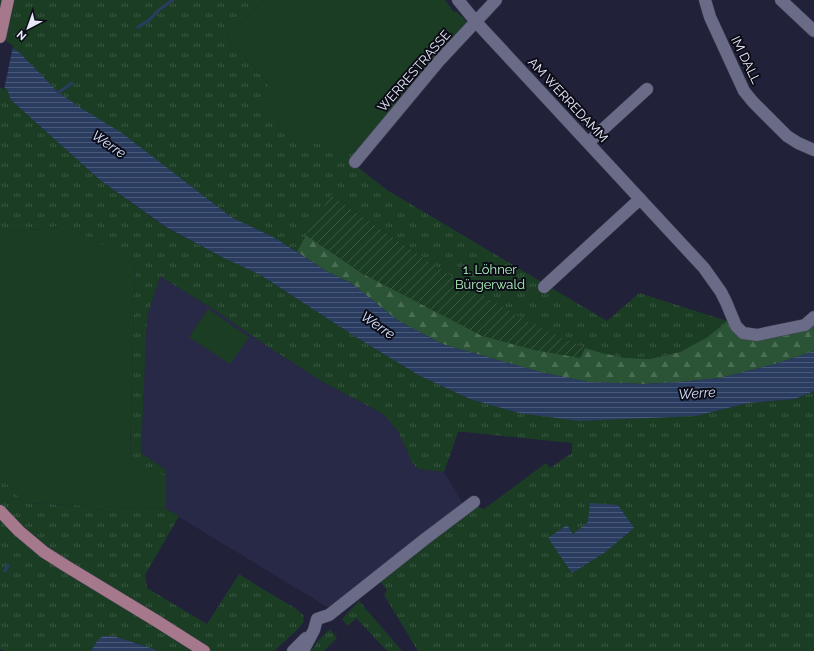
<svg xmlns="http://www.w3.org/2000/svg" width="814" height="651" font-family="Raleway,sans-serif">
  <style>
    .built { fill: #282947 }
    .grass { fill: url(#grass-tufts) }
    .forest { fill: url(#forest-firs) }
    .garden { fill: url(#garden-furrows) }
    .pitch { fill: #1b3d24 }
    .water { fill: url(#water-rules) }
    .pier { fill: #212239 }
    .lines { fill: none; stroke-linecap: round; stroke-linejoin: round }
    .stream { stroke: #2a3d61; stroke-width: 3 }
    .minor-casing { stroke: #404053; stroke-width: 13 }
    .major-casing { stroke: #404053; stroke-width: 13 }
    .minor { stroke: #696b87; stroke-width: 12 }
    .major { stroke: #a5788c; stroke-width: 12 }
    .labels { text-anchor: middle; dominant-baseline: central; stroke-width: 4; stroke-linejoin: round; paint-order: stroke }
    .street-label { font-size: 13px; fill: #e7e9f9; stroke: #0c0c17 }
    .park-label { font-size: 13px; fill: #aff2be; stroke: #0c0c17 }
    .water-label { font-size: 14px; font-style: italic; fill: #d4e2fc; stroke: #0c0c17 }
  </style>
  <defs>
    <pattern id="grass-tufts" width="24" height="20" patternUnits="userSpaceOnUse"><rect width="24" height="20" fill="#1b3d24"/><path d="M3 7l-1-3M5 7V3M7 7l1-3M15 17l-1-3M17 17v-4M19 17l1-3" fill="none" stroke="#3c5945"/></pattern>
    <pattern id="forest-firs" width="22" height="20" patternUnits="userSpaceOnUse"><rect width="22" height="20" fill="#2b5436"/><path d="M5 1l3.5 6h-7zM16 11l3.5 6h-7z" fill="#4a6d54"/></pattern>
    <pattern id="garden-furrows" width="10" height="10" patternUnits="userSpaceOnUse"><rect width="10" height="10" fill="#1b3d24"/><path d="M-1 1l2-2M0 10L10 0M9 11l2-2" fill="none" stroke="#3c5945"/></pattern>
    <pattern id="water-rules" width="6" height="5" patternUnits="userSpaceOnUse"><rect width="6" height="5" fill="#2a3d61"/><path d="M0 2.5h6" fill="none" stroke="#495978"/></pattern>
  </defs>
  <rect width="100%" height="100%" fill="#212239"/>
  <path class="built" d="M 160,276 L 216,311 L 270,348 L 323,382 L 383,414 L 397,430 L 406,448 L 412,463 L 419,469 L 444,472 L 465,507 L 329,608 L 166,509 L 166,470 L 141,453 L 147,317 Z"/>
  <g class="grass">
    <path d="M 0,0 L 265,0 L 226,36 L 269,84 L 258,107 L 308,142 L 321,144 L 345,153 L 360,150 L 351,162 L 387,190 L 607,321 L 639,293 L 727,321 L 708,337 L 680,352 L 650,359 L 625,358 L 602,353 L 585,348 L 560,338 L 523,319 L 473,291 L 331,195 L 297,252 L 275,238 L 231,217 L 181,179 L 59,93 L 20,53 L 0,39 Z"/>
    <path d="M 0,85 L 7,89 L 11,100 L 100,180 L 165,227 L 224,258 L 259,274 L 356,337 L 420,376 L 470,399 L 519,413 L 696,416 L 748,403 L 795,399 L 814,391 L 814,651 L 418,651 L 384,595 L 387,590 L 374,574 L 476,506 L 484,509 L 546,463 L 550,468 L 572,453 L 572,443 L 465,432 L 458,432 L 444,472 L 419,469 L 412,463 L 406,448 L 397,430 L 383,414 L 323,382 L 270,348 L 216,311 L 160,276 L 147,317 L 141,453 L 166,470 L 166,477 L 130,458 L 135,261 L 122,253 L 112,250 L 64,224 L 46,229 L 11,231 L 0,243 Z"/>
    <path d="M 0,476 L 24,503 L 166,509 L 179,516 L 145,575 L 147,588 L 207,624 L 239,574 L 261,588 L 295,608 L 303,615 L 304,621 L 298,629 L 274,651 L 156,651 L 154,649 L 113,636 L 97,641 L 91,651 L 4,651 L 0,649 Z"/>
    <path d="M 359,601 L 402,651 L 387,651 L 356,618 L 348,626 L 342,619 Z"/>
    <path d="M 330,629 L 337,638 L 324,651 L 311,651 L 318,641 Z"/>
  </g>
  <path class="forest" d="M 306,235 L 363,274 L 580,358 L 585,348 L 602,353 L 625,358 L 650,359 L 680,352 L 708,337 L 727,321 L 735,328 L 754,332 L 814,318 L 814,351 L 775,364 L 720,378 L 680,382 L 644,384 L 588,382 L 540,372 L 442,344 L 397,320 L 351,283 L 326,271 L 297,252 Z"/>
  <path class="garden" d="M 331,195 C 413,250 493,310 585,348 L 580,358 L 534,350 L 482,336 L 363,274 L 306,235 Z"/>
  <g class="pitch">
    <path d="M 265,0 L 445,0 L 454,12 L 456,11 L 468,23 L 360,150 L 345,153 L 321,144 L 308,142 L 258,107 L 269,84 L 226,36 Z"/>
    <path d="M 64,224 L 112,250 L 122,253 L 135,261 L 130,458 L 166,477 L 166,509 L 24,503 L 0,476 L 0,243 L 11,231 L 46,229 Z"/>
    <path d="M 208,309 L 249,337 L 230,364 L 189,337 Z"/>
  </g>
  <g class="water">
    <path d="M 0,39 L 20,53 L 59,93 L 84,110 L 122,133 L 231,217 L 275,238 L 326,271 L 351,283 L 397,320 L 442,344 L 540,372 L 588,382 L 644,384 L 680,382 L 720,378 L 775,364 L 814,351 L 814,391 L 795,399 L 748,403 L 696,416 L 579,421 L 519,413 L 470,399 L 420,376 L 356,337 L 259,274 L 224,258 L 166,227 L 100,180 L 11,100 L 7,89 L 0,85 Z"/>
    <path d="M 590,503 L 618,505 L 634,528 L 604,553 L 572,573 L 548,538 L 567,525 L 573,534 L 588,522 Z"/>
    <path d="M 103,636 L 113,636 L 154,649 L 156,651 L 91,651 L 97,641 Z"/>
  </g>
  <path class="pier" d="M 0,37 L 13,46 L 4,90 L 0,87 Z"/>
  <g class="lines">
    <g class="stream">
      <path d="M 138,27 L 148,21 L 160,9 L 173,0"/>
      <path d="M 55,95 L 72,83"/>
      <path d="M 5,571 L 8,565"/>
    </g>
    <defs>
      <g id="minor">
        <path d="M 458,0 L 476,22 L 704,268 L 721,292 L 726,302 L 736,326 L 743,333 L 757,335 L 805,325 L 814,317"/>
        <path d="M 705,0 L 710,17 L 744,91 L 753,102 L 787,136 L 798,143 L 814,150"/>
        <path d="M 781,0 L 814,31"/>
        <path d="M 589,142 L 647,89"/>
        <path d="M 355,162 L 439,61 L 496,0"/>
        <path d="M 544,287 L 640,199"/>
        <path d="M 293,651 L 306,638"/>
        <path d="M 303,651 L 314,630 L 317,619 L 329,615 L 425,539 L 474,502"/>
      </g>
      <g id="major">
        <path d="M 0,37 L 8,0"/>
        <path d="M 0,511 L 19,531 L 44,552 L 66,566 L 155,620 L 204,651"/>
      </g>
    </defs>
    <use href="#minor" class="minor-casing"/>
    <use href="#major" class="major-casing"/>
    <use href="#minor" class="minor"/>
    <use href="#major" class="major"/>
  </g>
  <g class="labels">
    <g class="street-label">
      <text transform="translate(746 60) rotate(64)">IM DALL</text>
      <text transform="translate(414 71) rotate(-49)">WERRESTRASSE</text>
      <text transform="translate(568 100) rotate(47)">AM WERREDAMM</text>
    </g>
    <g class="park-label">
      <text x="490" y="269">1. Löhner<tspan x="490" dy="15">Bürgerwald</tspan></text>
    </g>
    <g class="water-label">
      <text transform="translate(109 144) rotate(34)">Werre</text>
      <text transform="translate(378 325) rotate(34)">Werre</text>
      <text transform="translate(697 393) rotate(-4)">Werre</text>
    </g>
  </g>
  <g transform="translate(28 28) rotate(221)" stroke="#0c0c17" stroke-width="3" paint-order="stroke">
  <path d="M0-3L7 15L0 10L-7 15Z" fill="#e7e9f9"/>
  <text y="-6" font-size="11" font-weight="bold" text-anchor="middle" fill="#e7e9f9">N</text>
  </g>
</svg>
